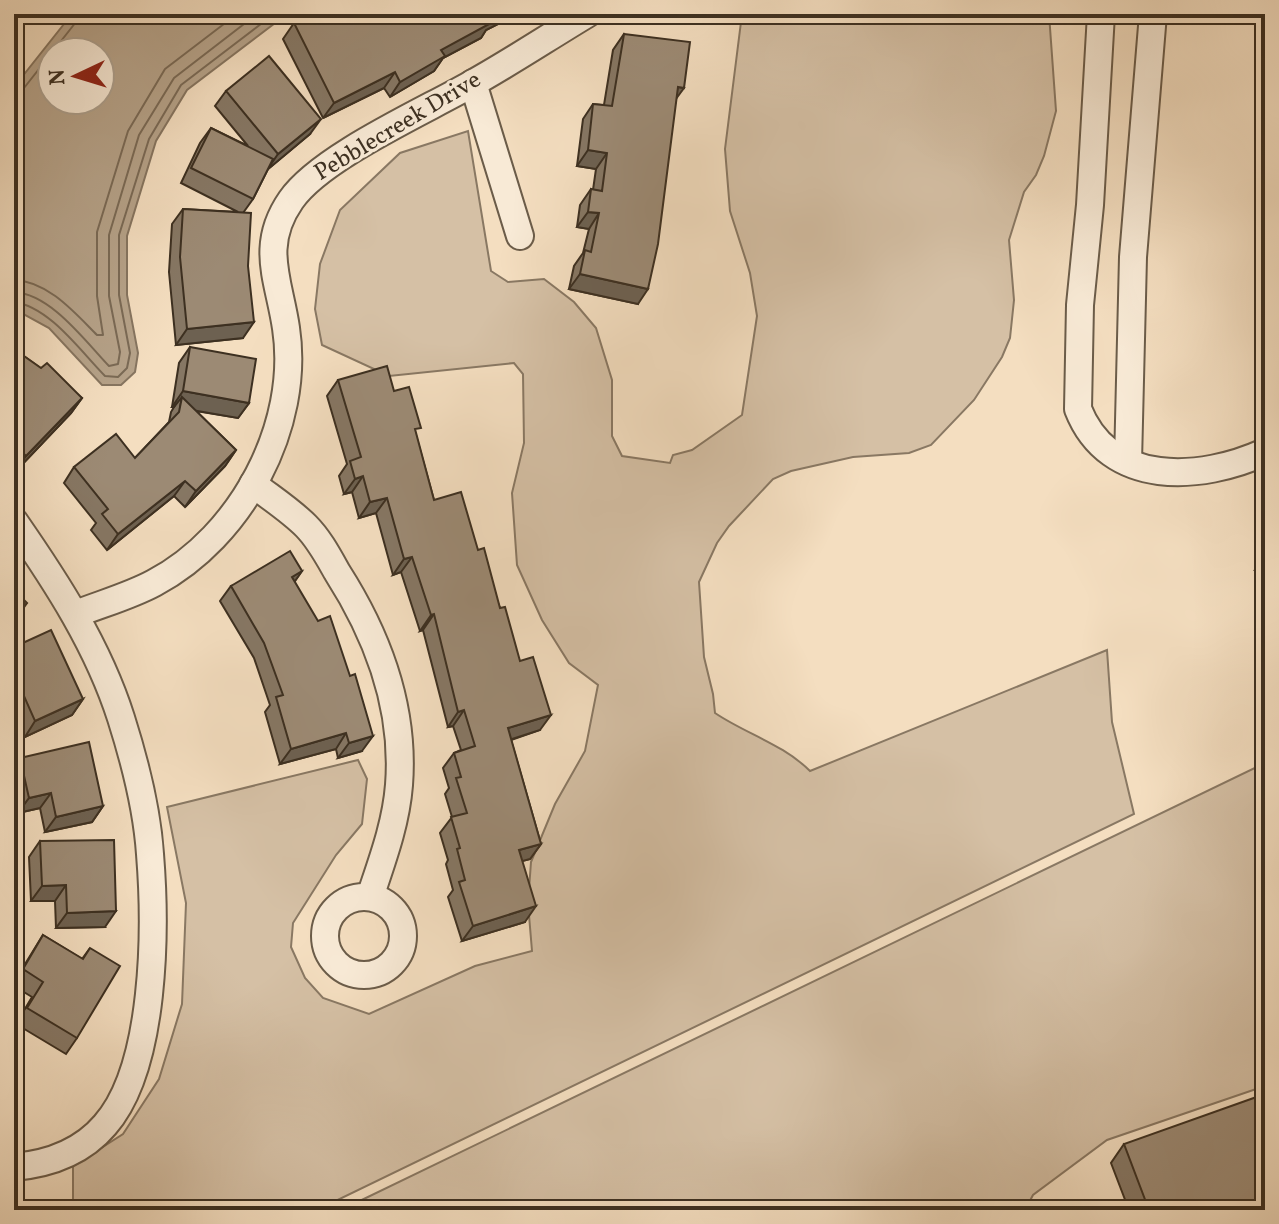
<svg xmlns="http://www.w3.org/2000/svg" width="1279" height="1224" font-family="Vollkorn,serif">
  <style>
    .green { fill: #d5c0a5; stroke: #897863; stroke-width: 2 }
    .water { fill: #b6a38a; stroke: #867560; stroke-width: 2; fill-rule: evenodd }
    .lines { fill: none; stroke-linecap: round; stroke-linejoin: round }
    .shore { stroke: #7a6a56; stroke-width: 2 }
    .minor-casing { stroke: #6b5c49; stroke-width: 30 }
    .minor { stroke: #f8ead6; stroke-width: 26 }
    .wall { fill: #867764; stroke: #3d3021; stroke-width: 2 }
    .shaded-wall { fill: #6d6151; stroke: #3d3021; stroke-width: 2 }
    .building { fill: #9c8a74; stroke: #3d3021; stroke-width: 2 }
    .labels { text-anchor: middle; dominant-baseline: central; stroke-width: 6; stroke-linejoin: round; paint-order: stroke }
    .street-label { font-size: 24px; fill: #3d3021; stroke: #f8ead6 }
  </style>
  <rect width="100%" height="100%" fill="#f4dec0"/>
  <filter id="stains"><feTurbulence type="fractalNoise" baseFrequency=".0025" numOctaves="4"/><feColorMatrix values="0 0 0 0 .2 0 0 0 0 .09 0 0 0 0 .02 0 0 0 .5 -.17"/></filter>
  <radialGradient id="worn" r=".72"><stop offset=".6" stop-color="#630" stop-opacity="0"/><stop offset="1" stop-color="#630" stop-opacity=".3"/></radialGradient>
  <g class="green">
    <path d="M 742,14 L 1049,14 L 1056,111 L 1044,156 L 1036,175 L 1024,192 L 1009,240 L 1014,300 L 1010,338 L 1002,357 L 974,400 L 931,445 L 909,453 L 853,457 L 791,471 L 773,479 L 729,526 L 717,543 L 699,582 L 704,657 L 713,694 L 715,713 C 746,734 783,744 810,771 L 1107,650 L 1112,722 L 1134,814 L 317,1210 L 73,1210 L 73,1166 L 123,1134 L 159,1079 L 182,1004 L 186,903 L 167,807 L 358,760 L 367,779 L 362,824 L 336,855 L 293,923 L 291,947 L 305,978 L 323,998 L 369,1014 L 475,966 L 532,951 L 528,903 L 531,862 L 555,804 L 585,751 L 598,685 L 569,663 L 542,620 L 517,565 L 512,493 L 524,443 L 523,374 L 514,363 L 389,376 L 322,345 L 315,309 L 320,264 L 340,210 L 400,153 L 468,131 L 491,271 L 508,282 L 544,279 L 574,302 L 596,328 L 612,380 L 612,436 L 622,456 L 670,463 L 673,455 L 692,450 L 742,415 L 757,316 L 750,273 L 730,211 L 725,149 Z"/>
    <path d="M 1265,763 L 1265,1086 L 1107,1140 L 1033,1195 L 1025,1210 L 341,1210 Z"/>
  </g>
  <path class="water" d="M 72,14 L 287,14 L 187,90 L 156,141 L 127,236 L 127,295 L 138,353 L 135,372 L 121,385 L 102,385 L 49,328 L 14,309 L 14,87 ZM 52,52 L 100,52 L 100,100 L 52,100 Z"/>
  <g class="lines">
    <g class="shore">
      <path d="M 14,91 L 24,88 L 76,22 L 77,14"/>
      <path d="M 14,280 C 48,281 75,313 97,335 L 103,335 L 97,296 L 97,232 L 128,131 L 165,69 L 237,14"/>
      <path d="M 14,292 C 51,294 85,341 109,366 L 118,364 L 120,352 L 109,296 L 109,235 L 139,135 L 174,78 L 257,14"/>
      <path d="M 14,302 C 50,307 81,352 105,376 L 118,377 L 127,368 L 130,353 L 119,295 L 119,235 L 149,139 L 181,85 L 274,14"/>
    </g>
    <defs>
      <g id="minor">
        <path d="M 1101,14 L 1090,205 L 1080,305 L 1078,409 C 1109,488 1201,481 1265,452"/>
        <path d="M 473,83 L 520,236"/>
        <path d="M 1128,462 L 1133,257 L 1153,14"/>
        <path d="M 253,484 C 271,498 290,510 306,526 C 319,539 328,556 337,572 C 378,636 405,708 399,785 C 396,824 382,861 370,897"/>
        <path d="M 14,521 C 57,583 98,646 121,718 C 135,762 147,809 150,854 C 156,928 156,1067 105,1125 C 82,1152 48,1164 14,1167"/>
        <path d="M 76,614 C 101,604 130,596 154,583 C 241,537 301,426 286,328 C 279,280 259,246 291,200 C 320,158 420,113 468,86 C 508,64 547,38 587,14"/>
        <circle cx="364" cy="936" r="39"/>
      </g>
    </defs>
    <use href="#minor" class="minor-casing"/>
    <use href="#minor" class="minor"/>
  </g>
  <g class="wall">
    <path d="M 313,14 L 518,14 L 486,30 L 481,38 L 443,58 L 434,71 L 390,97 L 384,88 L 323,118 L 283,39 L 294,23 Z"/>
    <path d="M 624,34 L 676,99 L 638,304 L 569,289 L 574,266 L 583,253 L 589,229 L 577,227 L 580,205 L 591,189 L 593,190 L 596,169 L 577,166 L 583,119 L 593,104 L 604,105 L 613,50 Z"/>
    <path d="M 1265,62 L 1265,94 L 1259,94 L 1260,76 L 1265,69 Z"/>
    <path d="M 226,91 L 310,134 L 268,169 L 253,199 L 243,213 L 243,338 L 176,345 L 169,272 L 172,224 L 183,209 L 238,212 L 181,183 L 200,143 L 211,128 L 248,146 L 215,106 Z"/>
    <path d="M 1265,120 L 1265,244 L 1258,244 L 1257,181 Z"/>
    <path d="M 1263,271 L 1265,271 L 1265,353 L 1256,282 Z"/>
    <path d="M 190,347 L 249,403 L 238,418 L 196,411 L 236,450 L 225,466 L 185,507 L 174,496 L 107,550 L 91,530 L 96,523 L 64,483 L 74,467 L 135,458 L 169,422 L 171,412 L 174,407 L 172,407 L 179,363 Z"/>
    <path d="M 14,349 L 82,398 L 71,413 L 15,472 L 14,470 Z"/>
    <path d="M 338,380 L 394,391 L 416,435 L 434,500 L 478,550 L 500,608 L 540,730 L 511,740 L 541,844 L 530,859 L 522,861 L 525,922 L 462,941 L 448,897 L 453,890 L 446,864 L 448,860 L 440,833 L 452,817 L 445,794 L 449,788 L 443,768 L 454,753 L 461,750 L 453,726 L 448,727 L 423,630 L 420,631 L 401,572 L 393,575 L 376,513 L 359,518 L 352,492 L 344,494 L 339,476 L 347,464 L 327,396 Z"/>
    <path d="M 1265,498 L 1265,571 L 1255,570 L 1258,509 Z"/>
    <path d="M 302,571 L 294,582 L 362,751 L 338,758 L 336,749 L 280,764 L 265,712 L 270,705 L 254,658 L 220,601 L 231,586 Z"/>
    <path d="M 14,647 L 83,699 L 72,715 L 25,737 L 14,713 Z"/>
    <path d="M 20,758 L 103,806 L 92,822 L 45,832 L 40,808 L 18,813 L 14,796 L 14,766 Z"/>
    <path d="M 40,841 L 105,927 L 56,928 L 55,901 L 31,901 L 29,857 Z"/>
    <path d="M 43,935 L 82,959 L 90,948 L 77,1038 L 66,1054 L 16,1024 L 32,997 L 14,986 L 14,982 Z"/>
    <path d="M 1124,1144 L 1265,1210 L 1129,1210 L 1111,1163 Z"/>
  </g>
  <g class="shaded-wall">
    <path d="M 499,14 L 518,14 L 486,30 L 481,38 L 443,58 L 434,71 L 390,97 L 400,82 L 441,50 Z"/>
    <path d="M 395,72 L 384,88 L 323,118 L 334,103 Z"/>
    <path d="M 1265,85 L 1265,94 L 1259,94 Z"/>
    <path d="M 678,87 L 684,88 L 673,103 Z"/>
    <path d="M 321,119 L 310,134 L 267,170 L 278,154 Z"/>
    <path d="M 588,150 L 607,153 L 596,169 L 577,166 Z"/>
    <path d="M 588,212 L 599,213 L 589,229 L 577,227 Z"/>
    <path d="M 1265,234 L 1265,244 L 1258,244 Z"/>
    <path d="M 580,274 L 648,289 L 638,304 L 569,289 Z"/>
    <path d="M 254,322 L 243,338 L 176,345 L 187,329 Z"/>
    <path d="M 183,391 L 249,403 L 238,418 L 180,408 L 182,397 L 174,407 L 172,407 Z"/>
    <path d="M 82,398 L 71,413 L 15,472 L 26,456 Z"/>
    <path d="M 236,450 L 225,466 L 185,507 L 196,491 Z"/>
    <path d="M 363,476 L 352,492 L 344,494 L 355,479 Z"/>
    <path d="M 185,481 L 174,496 L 107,550 L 118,534 Z"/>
    <path d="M 387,498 L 376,513 L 359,518 L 370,502 Z"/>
    <path d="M 412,557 L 401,572 L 393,575 L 404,559 Z"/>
    <path d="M 1263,560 L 1265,560 L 1265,571 L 1255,570 Z"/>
    <path d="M 302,571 L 291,587 L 292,577 Z"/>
    <path d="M 27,603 L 16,619 L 14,620 L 14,615 Z"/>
    <path d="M 434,614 L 423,630 L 420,631 L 431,615 Z"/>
    <path d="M 24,696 L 14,711 L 14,701 Z"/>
    <path d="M 83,699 L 72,715 L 25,737 L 35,721 Z"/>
    <path d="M 464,710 L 453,726 L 448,727 L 458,712 Z"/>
    <path d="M 551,715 L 540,730 L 497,744 L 508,728 Z"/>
    <path d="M 346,733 L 336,749 L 280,764 L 291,749 Z"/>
    <path d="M 373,736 L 362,751 L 338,758 L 349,743 Z"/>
    <path d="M 51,793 L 40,808 L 18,813 L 29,798 Z"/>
    <path d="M 103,806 L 92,822 L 45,832 L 56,817 Z"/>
    <path d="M 541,844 L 530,859 L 508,865 L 519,850 Z"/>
    <path d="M 66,885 L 55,901 L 31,901 L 42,886 Z"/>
    <path d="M 536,906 L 525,922 L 462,941 L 473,926 Z"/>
    <path d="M 116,911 L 105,927 L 56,928 L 67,913 Z"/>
    <path d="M 23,1065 L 14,1079 L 14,1072 Z"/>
  </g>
  <g class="building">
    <path d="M 313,14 L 499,14 L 489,19 L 491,23 L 441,50 L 445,56 L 400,82 L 395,72 L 334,103 L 294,23 Z"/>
    <path d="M 624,34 L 690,42 L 684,88 L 678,87 L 658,244 L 648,289 L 580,274 L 585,250 L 591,252 L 599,213 L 588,212 L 591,189 L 602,191 L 607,153 L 588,150 L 593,104 L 612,106 Z"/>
    <path d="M 269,56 L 321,119 L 278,154 L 226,91 Z"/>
    <path d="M 211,128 L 273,159 L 253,199 L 191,168 Z"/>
    <path d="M 183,209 L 251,213 L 248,266 L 254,322 L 187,329 L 180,257 Z"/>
    <path d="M 190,347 L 256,359 L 249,403 L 183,391 Z"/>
    <path d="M 14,349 L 41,368 L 47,363 L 82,398 L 26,456 L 14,444 Z"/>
    <path d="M 387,366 L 394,391 L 409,387 L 421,428 L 415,429 L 434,500 L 461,492 L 478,550 L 484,548 L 500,608 L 505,607 L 520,661 L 533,657 L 551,715 L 508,728 L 541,844 L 519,850 L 536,906 L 473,926 L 459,882 L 465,880 L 457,849 L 460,848 L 451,817 L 467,813 L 456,778 L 461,777 L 454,753 L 475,746 L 464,710 L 458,712 L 434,614 L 431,615 L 412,557 L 404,559 L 387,498 L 370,502 L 363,476 L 355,479 L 350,461 L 361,457 L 338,380 Z"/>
    <path d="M 182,397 L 236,450 L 196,491 L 185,481 L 118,534 L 102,514 L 108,509 L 74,467 L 116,434 L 135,458 L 179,412 Z"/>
    <path d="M 1265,498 L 1265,560 L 1263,560 Z"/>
    <path d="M 290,551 L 302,571 L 292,577 L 318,621 L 330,616 L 350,676 L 355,674 L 373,736 L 349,743 L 346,733 L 291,749 L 276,697 L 283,695 L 264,643 L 231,586 Z"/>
    <path d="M 14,590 L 27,603 L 14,615 Z"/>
    <path d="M 51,630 L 83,699 L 35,721 L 24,696 L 14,701 L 14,647 Z"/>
    <path d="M 89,742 L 103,806 L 56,817 L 51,793 L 29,798 L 20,758 Z"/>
    <path d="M 114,840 L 116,911 L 67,913 L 66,885 L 42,886 L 40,841 Z"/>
    <path d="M 43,935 L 83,959 L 90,948 L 120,966 L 77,1038 L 27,1008 L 43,982 L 23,969 Z"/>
    <path d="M 14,1052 L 23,1065 L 14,1072 Z"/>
    <path d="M 1265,1094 L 1265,1210 L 1149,1210 L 1124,1144 Z"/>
  </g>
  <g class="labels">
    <g class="street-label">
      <text transform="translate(398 127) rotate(-31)">Pebblecreek Drive</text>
    </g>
  </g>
  <rect width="1279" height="1224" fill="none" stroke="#f4dec0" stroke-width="48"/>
  <rect x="16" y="16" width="1247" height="1192" fill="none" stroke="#3d3021" stroke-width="4"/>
  <rect x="24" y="24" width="1231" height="1176" fill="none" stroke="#3d3021" stroke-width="2"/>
  <g transform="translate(76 76) rotate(266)"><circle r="38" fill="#f8ead6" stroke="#ada08e" stroke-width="2"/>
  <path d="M0-6L14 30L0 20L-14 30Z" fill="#8f2418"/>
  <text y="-12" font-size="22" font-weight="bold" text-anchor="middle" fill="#3d3021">N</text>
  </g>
  <rect width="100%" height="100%" filter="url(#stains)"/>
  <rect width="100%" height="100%" fill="url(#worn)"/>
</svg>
